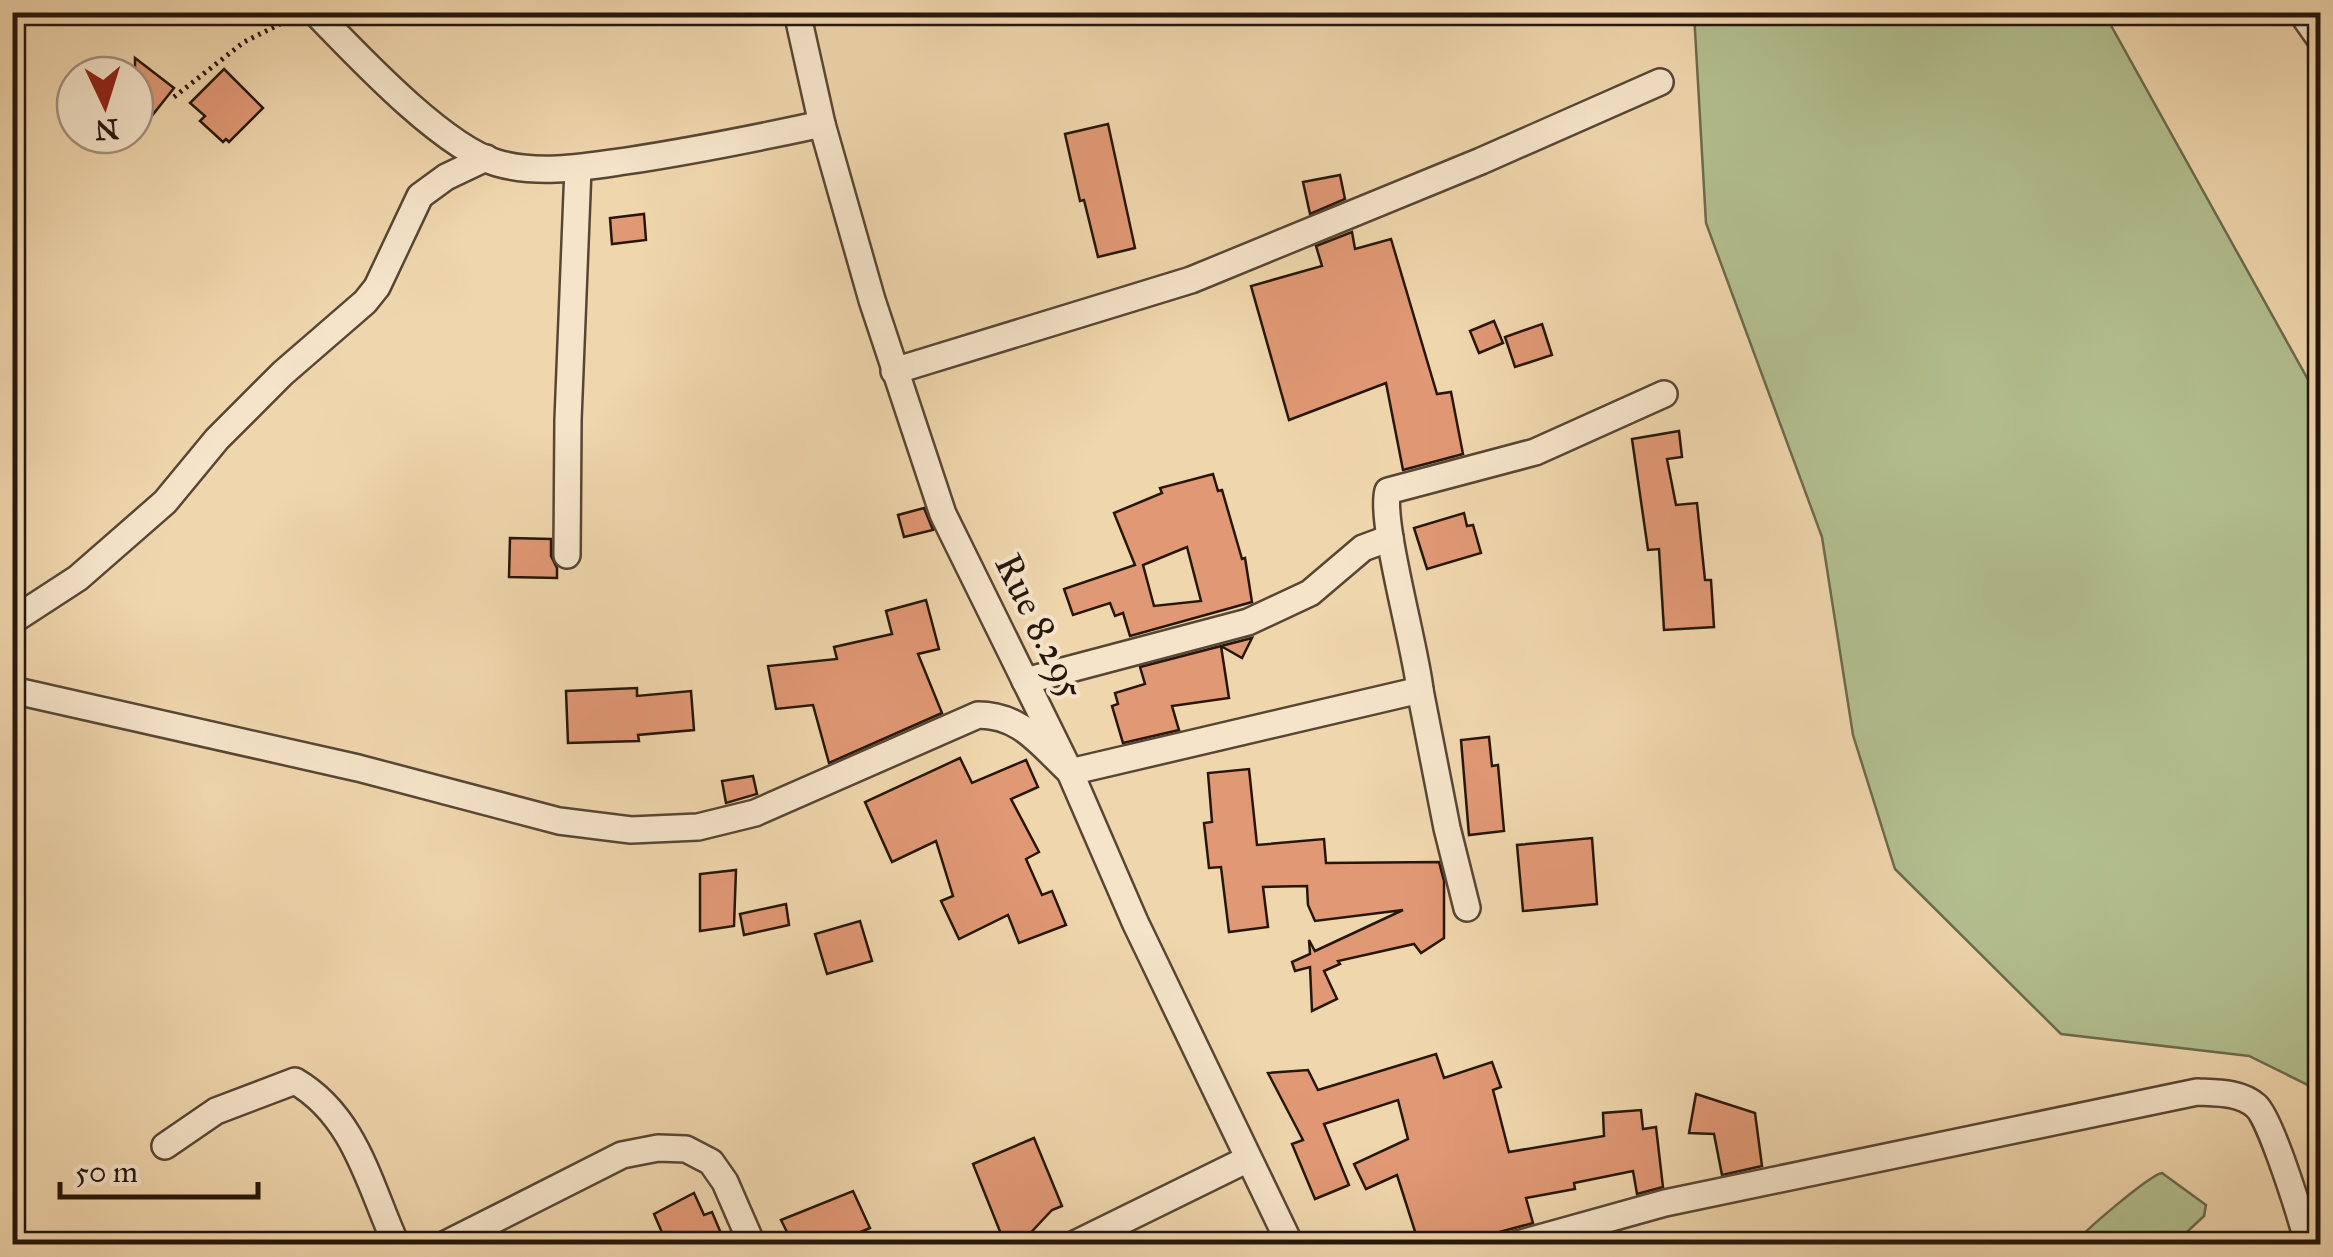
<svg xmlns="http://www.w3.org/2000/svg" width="2333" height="1257" font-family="'IM FELL Great Primer',serif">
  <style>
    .green { fill: #b3bf8f; stroke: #6c6a4d; stroke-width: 2.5 }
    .building { fill: #e19875; stroke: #26160b; stroke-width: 2.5; fill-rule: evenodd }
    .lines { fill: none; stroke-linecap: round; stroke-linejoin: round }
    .minor-casing { stroke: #584634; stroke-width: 30 }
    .path { stroke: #26160b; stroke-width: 5; stroke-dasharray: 2.5 5; stroke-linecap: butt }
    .minor { stroke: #f5e4ca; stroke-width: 25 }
    .labels { text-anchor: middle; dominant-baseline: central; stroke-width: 8; stroke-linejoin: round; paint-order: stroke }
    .street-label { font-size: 38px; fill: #26160b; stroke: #f5e4ca }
  </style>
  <rect width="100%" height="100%" fill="#f0d6ad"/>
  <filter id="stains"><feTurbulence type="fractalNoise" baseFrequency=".002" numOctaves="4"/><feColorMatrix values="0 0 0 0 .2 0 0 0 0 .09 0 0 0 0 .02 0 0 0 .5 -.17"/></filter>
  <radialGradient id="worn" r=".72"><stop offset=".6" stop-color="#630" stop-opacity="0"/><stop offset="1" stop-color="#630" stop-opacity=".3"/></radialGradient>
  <g class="green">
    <path d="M 1694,13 L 2104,13 L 2311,385 L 2320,425 L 2320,1091 L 2249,1056 L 2061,1034 L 1895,869 L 1853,735 L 1822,537 L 1706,223 Z"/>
    <path d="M 2162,1173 L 2206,1205 L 2204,1216 L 2174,1244 L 2075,1244 C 2081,1233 2150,1175 2162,1173 Z"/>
  </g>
  <g class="building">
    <path d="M 135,58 L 174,88 L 147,122 L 135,113 Z"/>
    <path d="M 224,69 L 263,108 L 229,142 L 226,139 L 223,142 L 200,121 L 205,116 L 190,103 Z"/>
    <path d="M 1108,124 L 1135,248 L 1098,257 L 1084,200 L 1080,201 L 1065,134 Z"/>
    <path d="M 1340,175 L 1345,199 L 1310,214 L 1303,182 Z"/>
    <path d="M 644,214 L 646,240 L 612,244 L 610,218 Z"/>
    <path d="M 1352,232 L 1355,249 L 1391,239 L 1437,394 L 1451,392 L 1463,454 L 1403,470 L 1386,383 L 1289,420 L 1251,286 L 1322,266 L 1316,246 Z"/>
    <path d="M 1494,321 L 1503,343 L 1479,353 L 1470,331 Z"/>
    <path d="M 1542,324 L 1552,355 L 1515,367 L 1505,337 Z"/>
    <path d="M 1679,431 L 1682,457 L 1667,459 L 1676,505 L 1697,503 L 1705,580 L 1711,580 L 1714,627 L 1664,630 L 1659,549 L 1648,550 L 1632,439 Z"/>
    <path d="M 1213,474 L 1218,491 L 1222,490 L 1242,559 L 1245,558 L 1252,602 L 1130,636 L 1123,613 L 1115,616 L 1110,603 L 1073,615 L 1064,589 L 1135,565 L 1114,513 L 1162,493 L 1160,488 ZM 1187,547 L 1201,601 L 1154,606 L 1143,565 Z"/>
    <path d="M 924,508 L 933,530 L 904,537 L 898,515 Z"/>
    <path d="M 1464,513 L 1467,526 L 1473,525 L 1481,553 L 1427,569 L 1414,528 Z"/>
    <path d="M 510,538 L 551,539 L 551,556 L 557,568 L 557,578 L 509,577 Z"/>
    <path d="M 926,600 L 939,649 L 918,654 L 942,713 L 829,763 L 813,705 L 776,709 L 768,666 L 837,659 L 834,647 L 892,634 L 886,611 Z"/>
    <path d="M 1252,638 L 1242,658 L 1221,646 L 1229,698 L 1172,706 L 1179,730 L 1123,743 L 1112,706 L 1118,704 L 1115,693 L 1145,684 L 1140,667 Z"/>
    <path d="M 637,688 L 637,696 L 691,691 L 694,730 L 638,735 L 639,741 L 568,743 L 566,691 Z"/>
    <path d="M 1489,737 L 1492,766 L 1498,765 L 1504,831 L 1469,835 L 1461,740 Z"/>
    <path d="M 960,758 L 972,783 L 1026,760 L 1038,787 L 1011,799 L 1039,852 L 1026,859 L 1042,895 L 1052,891 L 1066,925 L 1019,943 L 1008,915 L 959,939 L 941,901 L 953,896 L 936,841 L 892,862 L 865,802 Z"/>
    <path d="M 1249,769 L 1257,845 L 1324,839 L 1326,863 L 1439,862 L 1444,881 L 1444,938 L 1421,953 L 1414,944 L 1338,961 L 1340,964 L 1324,971 L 1337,999 L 1312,1011 L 1310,967 L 1295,971 L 1292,962 L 1310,954 L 1309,940 L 1315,951 L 1403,910 L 1315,921 L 1308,905 L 1307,886 L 1263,887 L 1268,927 L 1229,932 L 1221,867 L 1209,868 L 1204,823 L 1212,822 L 1208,773 Z"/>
    <path d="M 753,776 L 757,794 L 726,803 L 722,781 Z"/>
    <path d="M 1592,838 L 1597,904 L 1523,911 L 1517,845 Z"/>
    <path d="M 736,870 L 734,926 L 700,931 L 700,874 Z"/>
    <path d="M 786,904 L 789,925 L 744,935 L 740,914 Z"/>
    <path d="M 860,921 L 872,961 L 827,974 L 815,934 Z"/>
    <path d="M 1436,1054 L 1444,1078 L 1492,1062 L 1501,1087 L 1493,1090 L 1509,1152 L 1604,1136 L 1603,1113 L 1641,1110 L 1643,1129 L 1656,1127 L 1663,1187 L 1637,1194 L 1633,1171 L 1574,1183 L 1575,1189 L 1526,1198 L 1533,1223 L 1455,1244 L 1419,1244 L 1397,1175 L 1366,1189 L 1354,1164 L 1408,1139 L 1398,1100 L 1324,1124 L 1349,1185 L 1315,1199 L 1292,1144 L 1303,1140 L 1268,1073 L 1308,1070 L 1318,1090 Z"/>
    <path d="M 1696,1094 L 1755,1113 L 1762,1166 L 1722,1175 L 1714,1134 L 1689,1133 Z"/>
    <path d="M 1034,1138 L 1062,1206 L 1052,1210 L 1020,1244 L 1005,1244 L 973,1164 Z"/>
    <path d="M 853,1191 L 870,1228 L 832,1244 L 793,1244 L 781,1220 Z"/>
    <path d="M 694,1193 L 704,1215 L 712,1212 L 723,1238 L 708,1244 L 667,1244 L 654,1214 Z"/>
  </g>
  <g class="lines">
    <defs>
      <g id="minor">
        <path d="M 315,12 C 356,54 442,147 497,163 C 539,175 584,167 626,161 C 692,151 757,138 822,124"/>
        <path d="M 797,12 L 822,124 L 872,300 L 943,514 L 1070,772 L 1135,922 L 1290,1244"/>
        <path d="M 2301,12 L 2320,39"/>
        <path d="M 894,371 L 1191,280 L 1481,161 L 1660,82"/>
        <path d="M 567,555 L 568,420 L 578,168"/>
        <path d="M 12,621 L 78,578 L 165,502 L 217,439 L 283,373 L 365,302 L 377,287 L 420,196 L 446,177 L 486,158"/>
        <path d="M 1025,681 L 1248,622 L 1310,593 L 1363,548 L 1390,538"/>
        <path d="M 12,690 L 358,768 L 559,821 L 631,830 L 698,827 L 755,813 L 978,715 C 1021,715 1040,744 1070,772 L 1420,690 C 1416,648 1379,520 1388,491 L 1535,452 L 1664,394"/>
        <path d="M 1420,690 L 1447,828 L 1467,908"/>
        <path d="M 165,1146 L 216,1111 L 295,1081 C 355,1116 369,1184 396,1244"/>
        <path d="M 446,1244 L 622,1155 L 658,1148 L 686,1149 L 711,1162 L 725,1182 L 752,1244"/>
        <path d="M 1075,1244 L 1248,1159"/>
        <path d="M 1518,1244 L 1665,1203 L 2197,1092 C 2217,1093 2240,1092 2256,1106 C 2271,1119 2302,1220 2308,1244"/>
      </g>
    </defs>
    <use href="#minor" class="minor-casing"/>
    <g class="path">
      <path d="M 35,17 L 39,12"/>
      <path d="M 174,97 L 244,42 L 292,18"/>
    </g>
    <use href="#minor" class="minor"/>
  </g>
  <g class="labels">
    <g class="street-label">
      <text transform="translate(1040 626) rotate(64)">Rue 8.295</text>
    </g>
  </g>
  <rect width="2333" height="1257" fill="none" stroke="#f0d6ad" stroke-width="50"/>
  <rect x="15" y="15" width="2303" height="1227" fill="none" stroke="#26160b" stroke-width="5"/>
  <rect x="25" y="25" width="2283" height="1207" fill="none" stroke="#26160b" stroke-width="2.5"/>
  <g transform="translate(105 105) rotate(176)"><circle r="48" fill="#f5e4ca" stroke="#a2927e" stroke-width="2.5"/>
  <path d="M0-8L18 38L0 25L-18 38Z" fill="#8f2418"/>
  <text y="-15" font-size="28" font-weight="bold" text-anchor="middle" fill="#26160b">N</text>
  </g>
  <path d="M60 1182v15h198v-15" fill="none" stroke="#26160b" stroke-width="5"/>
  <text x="75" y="1182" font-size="30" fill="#26160b" stroke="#f5e4ca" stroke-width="8" paint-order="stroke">50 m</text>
  <rect width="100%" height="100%" filter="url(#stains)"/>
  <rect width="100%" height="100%" fill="url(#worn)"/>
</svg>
